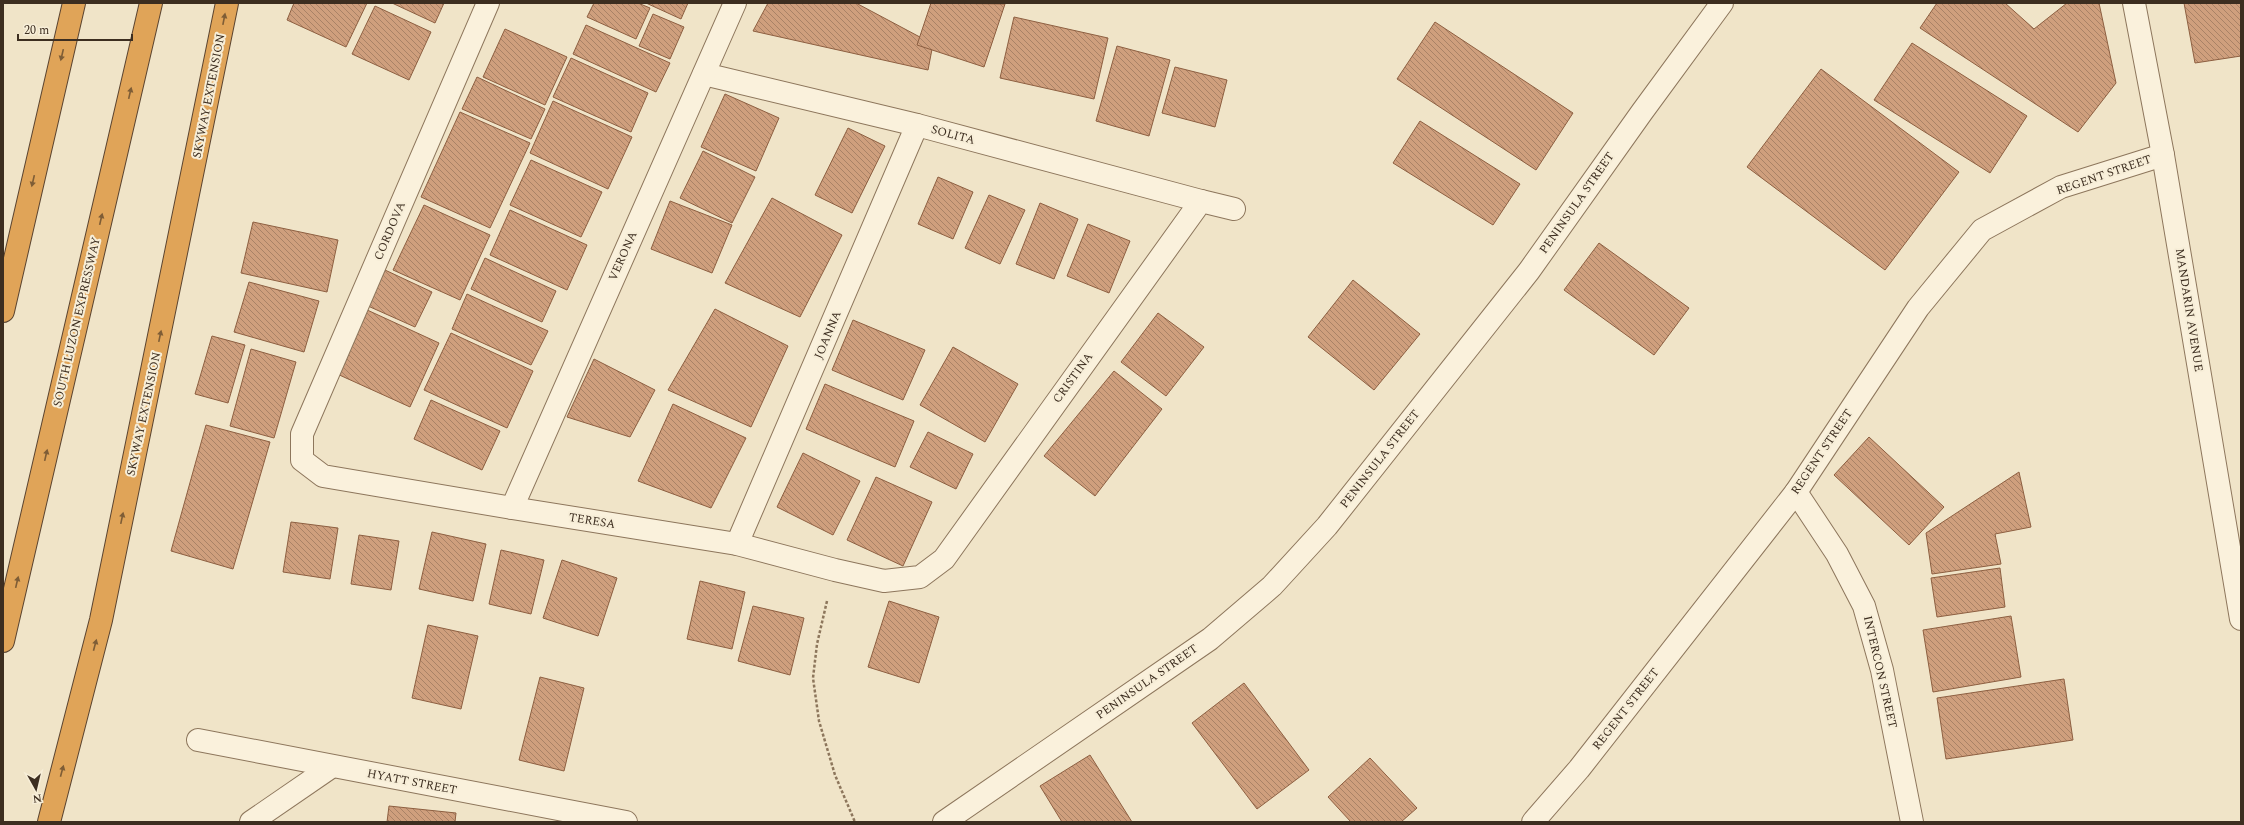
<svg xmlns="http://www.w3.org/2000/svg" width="2244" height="825" font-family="Spectral,serif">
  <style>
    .building { fill: url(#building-back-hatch); stroke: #8d5f41 }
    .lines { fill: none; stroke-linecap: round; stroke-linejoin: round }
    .minor-casing { stroke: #8d765c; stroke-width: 24 }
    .tertiary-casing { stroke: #8d765c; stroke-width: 24 }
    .motorway-casing { stroke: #5b4430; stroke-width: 24 }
    .path { stroke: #8d765c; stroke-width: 2.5; stroke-dasharray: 3 2; stroke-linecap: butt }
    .minor { stroke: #faf1dc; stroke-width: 22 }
    .tertiary { stroke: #faf1dc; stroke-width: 22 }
    .motorway { stroke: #e0a458; stroke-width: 22 }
    .oneway { fill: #7e5d36 }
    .labels { text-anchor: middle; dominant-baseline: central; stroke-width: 4; stroke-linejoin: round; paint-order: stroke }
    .street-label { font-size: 12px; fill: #3d2e20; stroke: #f7eed8 }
  </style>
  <defs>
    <pattern id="building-back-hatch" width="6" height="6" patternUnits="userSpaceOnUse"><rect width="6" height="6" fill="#cf9f7d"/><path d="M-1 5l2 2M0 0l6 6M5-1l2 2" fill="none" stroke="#a98266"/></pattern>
  </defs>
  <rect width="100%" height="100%" fill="#f0e4c8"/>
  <g class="building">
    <path d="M 294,3 L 367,3 L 346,47 L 287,20 Z"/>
    <path d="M 392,3 L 444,3 L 435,23 Z"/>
    <path d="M 594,3 L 638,3 L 650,8 L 636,39 L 587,17 Z"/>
    <path d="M 646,3 L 688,3 L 681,19 Z"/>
    <path d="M 768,3 L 856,3 L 933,44 L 928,70 L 753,31 Z"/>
    <path d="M 931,3 L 1005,4 L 984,67 L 917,45 Z"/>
    <path d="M 1937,3 L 2005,3 L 2034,29 L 2067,3 L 2099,3 L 2116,83 L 2078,132 L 1920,28 Z"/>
    <path d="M 2184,3 L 2241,3 L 2241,56 L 2195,63 Z"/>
    <path d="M 375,6 L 431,32 L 409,80 L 352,54 Z"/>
    <path d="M 653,14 L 684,27 L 670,59 L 639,46 Z"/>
    <path d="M 1014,17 L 1108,38 L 1094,99 L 1000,78 Z"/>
    <path d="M 1435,22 L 1573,113 L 1536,170 L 1397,79 Z"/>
    <path d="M 586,25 L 670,63 L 656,92 L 573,54 Z"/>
    <path d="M 505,29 L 567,57 L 545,105 L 483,77 Z"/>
    <path d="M 1912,43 L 2027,116 L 1990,173 L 1874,100 Z"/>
    <path d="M 1117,46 L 1170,60 L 1149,136 L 1096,121 Z"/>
    <path d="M 571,58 L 648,93 L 631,132 L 553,97 Z"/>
    <path d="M 1175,67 L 1227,80 L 1215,127 L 1162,113 Z"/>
    <path d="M 1821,69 L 1959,172 L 1885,270 L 1747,167 Z"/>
    <path d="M 477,77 L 545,109 L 531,139 L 462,109 Z"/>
    <path d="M 725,94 L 779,118 L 756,171 L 701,147 Z"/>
    <path d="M 553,101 L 632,137 L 608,189 L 530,153 Z"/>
    <path d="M 460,112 L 530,143 L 490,228 L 421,197 Z"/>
    <path d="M 1420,121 L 1520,184 L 1493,225 L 1393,163 Z"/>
    <path d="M 848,128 L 885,146 L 852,213 L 815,195 Z"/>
    <path d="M 703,151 L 755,177 L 732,223 L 680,198 Z"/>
    <path d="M 531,160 L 602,192 L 581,237 L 510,205 Z"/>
    <path d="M 938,177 L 973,192 L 953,239 L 918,224 Z"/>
    <path d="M 989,195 L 1025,210 L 1000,264 L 965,248 Z"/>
    <path d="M 772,198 L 842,235 L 800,317 L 725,283 Z"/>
    <path d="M 670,201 L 732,225 L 712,273 L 651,249 Z"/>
    <path d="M 1040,203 L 1078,219 L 1054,279 L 1016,264 Z"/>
    <path d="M 424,205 L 490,235 L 460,300 L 393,270 Z"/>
    <path d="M 510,210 L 587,245 L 567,290 L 490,255 Z"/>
    <path d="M 253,222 L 338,240 L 327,292 L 241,273 Z"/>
    <path d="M 1088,224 L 1130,241 L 1109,293 L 1067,276 Z"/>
    <path d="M 1599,243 L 1689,308 L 1654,355 L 1564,290 Z"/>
    <path d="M 485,258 L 556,291 L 542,322 L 471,289 Z"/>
    <path d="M 385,270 L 432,292 L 415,327 L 368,306 Z"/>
    <path d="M 1353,280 L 1420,334 L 1374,390 L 1308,337 Z"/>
    <path d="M 249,282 L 319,301 L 304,352 L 234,332 Z"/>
    <path d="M 467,294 L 548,331 L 531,365 L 452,329 Z"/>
    <path d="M 365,309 L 439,343 L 410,407 L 335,373 Z"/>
    <path d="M 715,309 L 788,346 L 751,427 L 668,390 Z"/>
    <path d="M 1158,313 L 1204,347 L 1166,396 L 1121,362 Z"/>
    <path d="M 853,320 L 925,350 L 903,400 L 832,370 Z"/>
    <path d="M 451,333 L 533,371 L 507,428 L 424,390 Z"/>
    <path d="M 212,336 L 245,345 L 228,403 L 195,394 Z"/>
    <path d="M 953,347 L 1018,384 L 985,442 L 920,405 Z"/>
    <path d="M 251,349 L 296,362 L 274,438 L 230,426 Z"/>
    <path d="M 594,359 L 655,390 L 630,437 L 567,417 Z"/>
    <path d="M 1114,371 L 1162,409 L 1095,496 L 1044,456 Z"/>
    <path d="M 825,384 L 914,421 L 895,467 L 806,429 Z"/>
    <path d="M 431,400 L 500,431 L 482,470 L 414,439 Z"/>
    <path d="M 673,404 L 746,438 L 711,508 L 638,481 Z"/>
    <path d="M 206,425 L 270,442 L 233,569 L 171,551 Z"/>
    <path d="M 928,432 L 973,454 L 956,489 L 910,467 Z"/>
    <path d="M 1869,437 L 1944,507 L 1909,545 L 1834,475 Z"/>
    <path d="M 803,453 L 860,481 L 833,535 L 777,507 Z"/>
    <path d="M 2019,472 L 2031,527 L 1995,534 L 2001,564 L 1932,574 L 1926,533 Z"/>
    <path d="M 876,477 L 932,502 L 903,566 L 847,540 Z"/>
    <path d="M 291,522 L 338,528 L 330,579 L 283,572 Z"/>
    <path d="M 432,532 L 486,544 L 473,601 L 419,589 Z"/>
    <path d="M 359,535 L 399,541 L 391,590 L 351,584 Z"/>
    <path d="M 501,550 L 544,560 L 531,614 L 489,604 Z"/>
    <path d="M 562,560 L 617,578 L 598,636 L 543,618 Z"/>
    <path d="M 2000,568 L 2005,607 L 1937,617 L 1931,578 Z"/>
    <path d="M 700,581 L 745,592 L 732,649 L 687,639 Z"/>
    <path d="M 889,601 L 939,617 L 919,683 L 868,667 Z"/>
    <path d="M 753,606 L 804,618 L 790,675 L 738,661 Z"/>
    <path d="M 2011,616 L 2021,677 L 1933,692 L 1923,630 Z"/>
    <path d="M 428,625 L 478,636 L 461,709 L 412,698 Z"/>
    <path d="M 540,677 L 584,688 L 564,771 L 519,760 Z"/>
    <path d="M 2064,679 L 2073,740 L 1946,759 L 1937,698 Z"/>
    <path d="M 1244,683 L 1309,770 L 1257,809 L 1192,723 Z"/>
    <path d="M 1090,755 L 1132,822 L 1062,822 L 1040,786 Z"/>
    <path d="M 1370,758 L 1417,808 L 1401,822 L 1351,822 L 1328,797 Z"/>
    <path d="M 389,806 L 456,813 L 455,822 L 387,822 Z"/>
  </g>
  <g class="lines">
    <defs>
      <g id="minor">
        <path d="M 488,3 L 302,434 L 302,460 L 323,476 L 512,508 L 737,544 L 835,570 L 884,581 L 920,577 L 944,559 L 1201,201 L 1234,209"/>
        <path d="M 704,74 L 917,125 L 1201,201"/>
        <path d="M 1796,492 L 1837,554 L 1864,606 L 1882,670 L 1912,822"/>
        <path d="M 512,508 L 735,3"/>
        <path d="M 737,544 L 917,125"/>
        <path d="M 198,740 L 626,822"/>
        <path d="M 251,822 L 331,767"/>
        <path d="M 944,822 L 1210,639 L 1272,586 L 1327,526 L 1529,271 L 1642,112 L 1722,3"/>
        <path d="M 1533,822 L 1579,769 L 1796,492 L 1918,308 L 1982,230 L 2061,187 L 2163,155"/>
      </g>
      <path id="tertiary" d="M 2134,3 L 2163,155 L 2241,619"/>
      <g id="motorway">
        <path d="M 3,311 L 74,3"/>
        <path d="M 3,641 L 151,3"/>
        <path d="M 49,822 L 101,620 L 227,3"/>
      </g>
    </defs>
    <use href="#minor" class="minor-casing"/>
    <use href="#tertiary" class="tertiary-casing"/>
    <use href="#motorway" class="motorway-casing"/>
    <path class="path" d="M 827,601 L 817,644 L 813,678 L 819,721 L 835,775 L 855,822"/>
    <use href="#minor" class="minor"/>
    <use href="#tertiary" class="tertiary"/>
    <use href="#motorway" class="motorway"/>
  </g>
  <defs><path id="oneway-solid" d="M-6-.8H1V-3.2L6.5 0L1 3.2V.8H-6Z"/></defs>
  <g class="oneway">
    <use href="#oneway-solid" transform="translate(224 19) rotate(-79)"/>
    <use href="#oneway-solid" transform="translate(62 55) rotate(103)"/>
    <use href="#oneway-solid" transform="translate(130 93) rotate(-77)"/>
    <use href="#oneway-solid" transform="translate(33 181) rotate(103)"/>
    <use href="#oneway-solid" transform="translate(101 219) rotate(-77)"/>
    <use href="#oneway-solid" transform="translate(160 336) rotate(-78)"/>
    <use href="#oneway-solid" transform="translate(46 455) rotate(-77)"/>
    <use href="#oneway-solid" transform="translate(122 518) rotate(-78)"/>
    <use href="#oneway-solid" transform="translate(17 582) rotate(-77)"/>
    <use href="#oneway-solid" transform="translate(95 645) rotate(-75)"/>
    <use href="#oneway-solid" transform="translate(62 771) rotate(-75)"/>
  </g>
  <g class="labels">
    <g class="street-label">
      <text transform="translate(209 96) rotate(-79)">SKYWAY EXTENSION</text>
      <text transform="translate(953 135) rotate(15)">SOLITA</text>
      <text transform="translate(2104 175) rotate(-19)">REGENT STREET</text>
      <text transform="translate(1577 203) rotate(-55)">PENINSULA STREET</text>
      <text transform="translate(390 231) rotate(-67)">CORDOVA</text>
      <text transform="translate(623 256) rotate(-66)">VERONA</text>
      <text transform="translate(2189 310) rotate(81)">MANDARIN AVENUE</text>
      <text transform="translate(77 322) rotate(-77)">SOUTH LUZON EXPRESSWAY</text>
      <text transform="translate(828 335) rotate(-67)">JOANNA</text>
      <text transform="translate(1073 378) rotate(-54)">CRISTINA</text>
      <text transform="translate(144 414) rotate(-78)">SKYWAY EXTENSION</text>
      <text transform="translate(1822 452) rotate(-56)">REGENT STREET</text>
      <text transform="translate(1380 459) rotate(-52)">PENINSULA STREET</text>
      <text transform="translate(592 521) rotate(9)">TERESA</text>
      <text transform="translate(1880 672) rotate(77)">INTERCON STREET</text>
      <text transform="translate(1147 682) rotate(-35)">PENINSULA STREET</text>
      <text transform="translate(1626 709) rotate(-52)">REGENT STREET</text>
      <text transform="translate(412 782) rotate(11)">HYATT STREET</text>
    </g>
  </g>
  <rect width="2244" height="825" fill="none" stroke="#3d2e20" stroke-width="8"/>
  <g transform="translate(36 789) rotate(172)" stroke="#f7eed8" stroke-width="3" paint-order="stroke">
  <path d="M0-3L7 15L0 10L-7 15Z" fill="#3d2e20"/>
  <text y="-6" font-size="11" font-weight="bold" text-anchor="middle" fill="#3d2e20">N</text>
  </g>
  <path d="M18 34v6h114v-6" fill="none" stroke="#3d2e20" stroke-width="2"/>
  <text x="24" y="34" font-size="12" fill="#3d2e20" stroke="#f7eed8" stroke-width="3" paint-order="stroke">20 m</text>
</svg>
